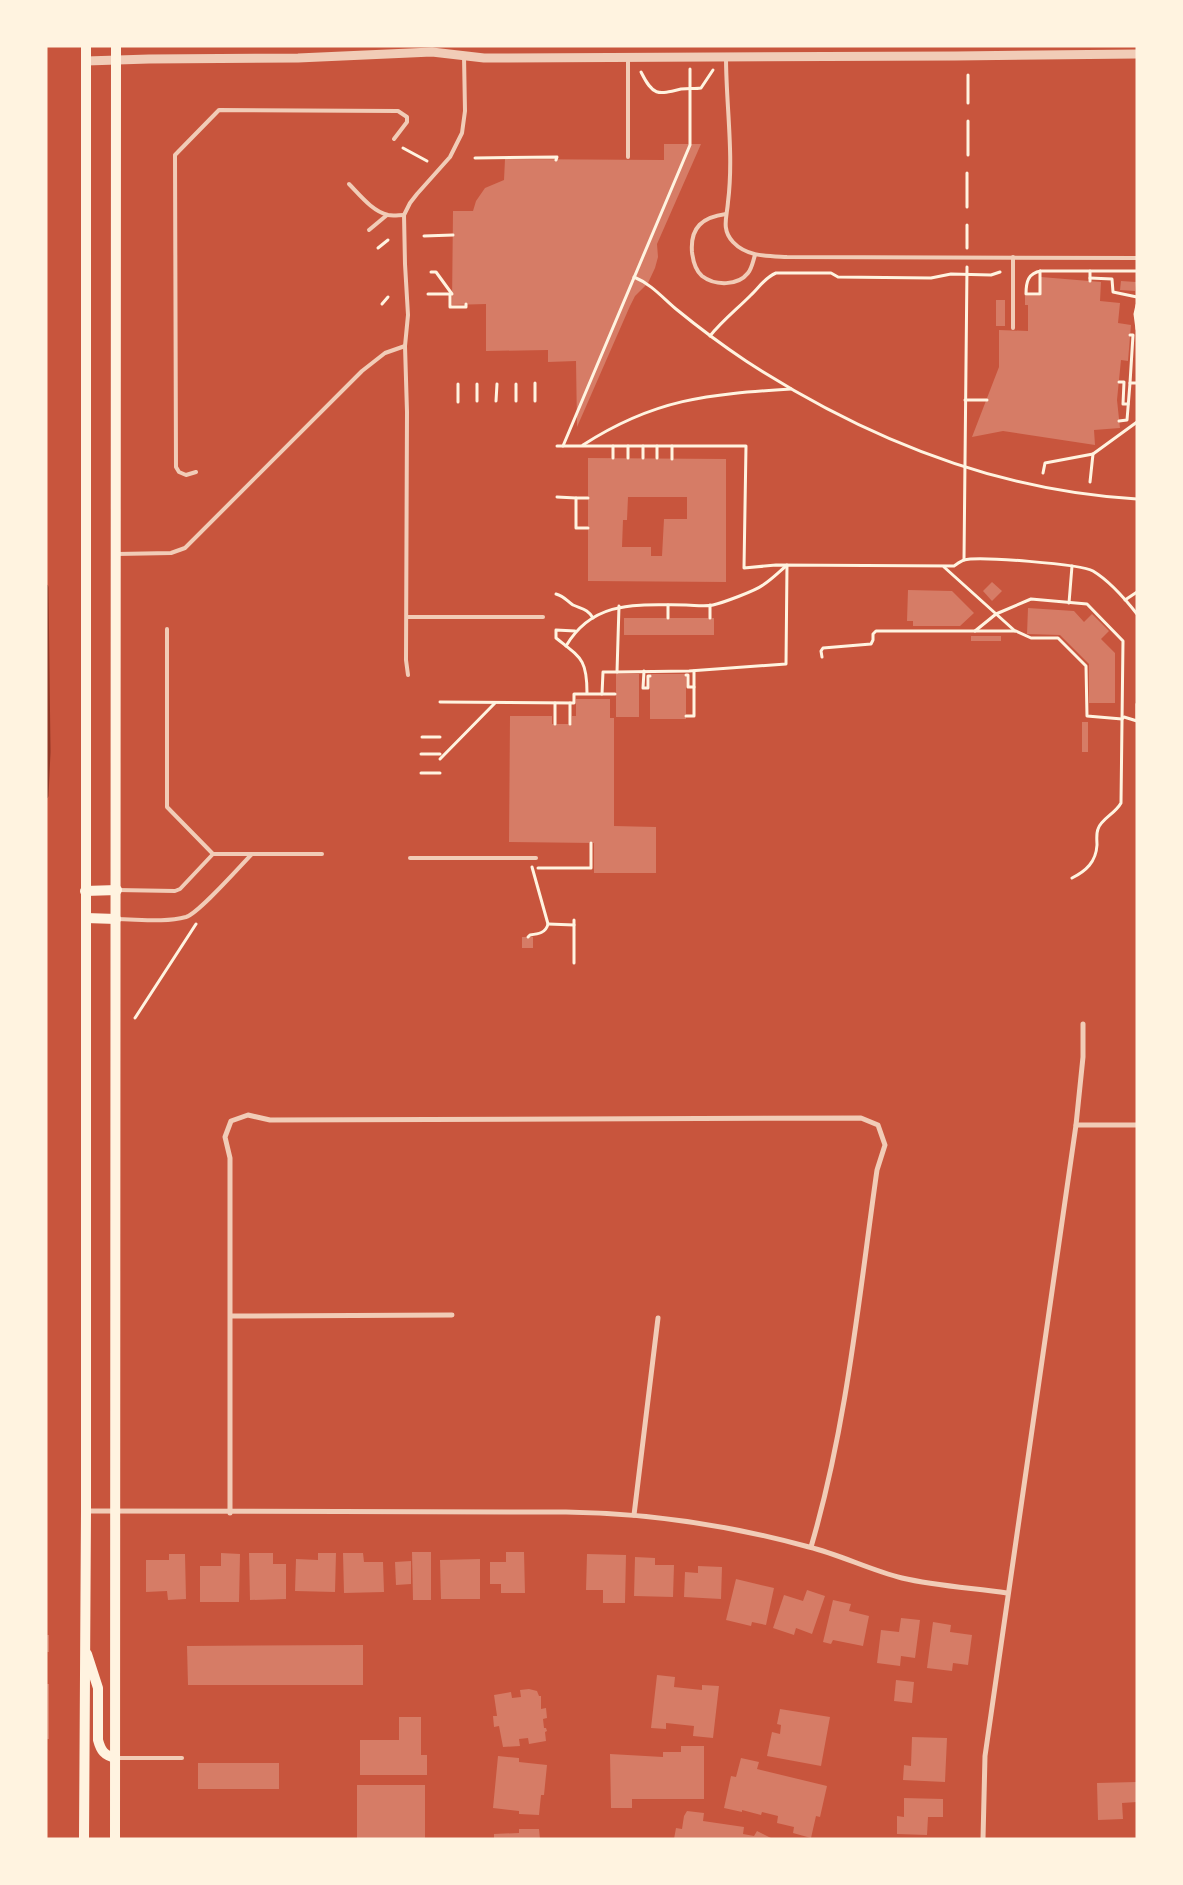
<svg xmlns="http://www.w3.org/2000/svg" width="1183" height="1885" font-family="'PT Sans',sans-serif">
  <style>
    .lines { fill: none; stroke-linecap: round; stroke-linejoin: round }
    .stream { stroke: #8f3625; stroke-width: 5 }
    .building { fill: #d67c66; fill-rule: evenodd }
    .path { stroke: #fff3e0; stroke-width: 3 }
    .service { stroke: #f1ccb7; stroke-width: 4 }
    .minor { stroke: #f1ccb7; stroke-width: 5 }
    .tertiary { stroke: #f1ccb7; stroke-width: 9 }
    .secondary { stroke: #fff3e0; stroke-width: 10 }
  </style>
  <rect width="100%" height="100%" fill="#c8553d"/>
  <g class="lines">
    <path class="stream" d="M 46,587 L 48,752 L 46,796"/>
  </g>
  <g class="building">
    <path d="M 664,144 L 701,144 L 657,244 L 658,257 L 655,268 L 648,283 L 635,296 L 630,306 L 577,427 L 576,361 L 548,362 L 548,350 L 486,351 L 486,304 L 452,305 L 453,211 L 473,211 L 476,201 L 485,188 L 504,180 L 505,159 L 664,160 Z"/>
    <path d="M 1041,277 L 1101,282 L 1100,301 L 1120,303 L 1118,323 L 1131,325 L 1128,361 L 1121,360 L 1117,400 L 1120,428 L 1094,430 L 1095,445 L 1003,431 L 972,437 L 999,367 L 999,330 L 1028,331 L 1028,305 L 1025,305 L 1025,296 L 1041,296 Z"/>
    <path d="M 1121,281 L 1136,282 L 1135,291 L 1120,290 Z"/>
    <rect x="996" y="300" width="9" height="26"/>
    <path d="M 588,458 L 726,459 L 726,582 L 588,581 ZM 628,497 L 687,497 L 687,519 L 664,519 L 662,556 L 651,556 L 651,547 L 622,547 L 623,520 L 627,520 Z"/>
    <path d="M 992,582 L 1002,591 L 992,601 L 983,591 Z"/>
    <path d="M 908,590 L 952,591 L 974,613 L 960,626 L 913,626 L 913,621 L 907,621 Z"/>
    <path d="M 1028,608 L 1074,611 L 1084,622 L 1092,614 L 1109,631 L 1101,639 L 1115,653 L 1115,703 L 1089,703 L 1089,664 L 1060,635 L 1027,634 Z"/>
    <rect x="624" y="618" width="90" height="17"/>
    <rect x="971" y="636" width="30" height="5"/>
    <rect x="616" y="674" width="23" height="43"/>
    <rect x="650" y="674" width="36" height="45"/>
    <path d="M 576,699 L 610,699 L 610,718 L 614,718 L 614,826 L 656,827 L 656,873 L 594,873 L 594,843 L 509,842 L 510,716 L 552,716 L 552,724 L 572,724 L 572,716 L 576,716 Z"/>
    <rect x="1082" y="722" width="6" height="30"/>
    <rect x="522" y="937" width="11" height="11"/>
    <path d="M 412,1552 L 431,1552 L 431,1600 L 413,1600 Z"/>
    <path d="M 506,1552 L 524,1552 L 525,1593 L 501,1593 L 501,1584 L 490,1584 L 490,1562 L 506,1562 Z"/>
    <path d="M 221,1553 L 240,1554 L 239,1602 L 200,1602 L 200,1566 L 221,1566 Z"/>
    <path d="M 249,1553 L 273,1553 L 273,1564 L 286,1564 L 286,1599 L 250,1600 Z"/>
    <path d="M 318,1553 L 336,1553 L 335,1592 L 295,1591 L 296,1559 L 318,1560 Z"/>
    <path d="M 343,1553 L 363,1553 L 364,1562 L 383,1562 L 384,1592 L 344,1593 Z"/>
    <path d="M 169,1554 L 185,1554 L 186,1599 L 168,1600 L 167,1591 L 146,1592 L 146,1560 L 169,1560 Z"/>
    <path d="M 587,1554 L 626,1555 L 625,1603 L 603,1603 L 603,1590 L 586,1590 Z"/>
    <path d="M 635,1557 L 655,1558 L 655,1565 L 674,1565 L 673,1597 L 634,1596 Z"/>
    <path d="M 480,1559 L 480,1599 L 441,1599 L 440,1560 Z"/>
    <path d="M 411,1561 L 411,1584 L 396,1585 L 395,1562 Z"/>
    <path d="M 698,1566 L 722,1567 L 721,1599 L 684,1597 L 685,1572 L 698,1573 Z"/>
    <path d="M 736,1579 L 774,1588 L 766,1625 L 752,1622 L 751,1626 L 726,1620 Z"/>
    <path d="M 807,1590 L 825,1596 L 812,1634 L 796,1628 L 794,1635 L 773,1628 L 784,1595 L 803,1601 Z"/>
    <path d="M 833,1600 L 851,1604 L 849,1611 L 869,1616 L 863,1646 L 833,1640 L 831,1644 L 823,1642 Z"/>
    <path d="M 901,1618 L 920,1620 L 915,1658 L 901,1656 L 900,1666 L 877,1663 L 881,1630 L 899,1632 Z"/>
    <path d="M 933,1622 L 951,1625 L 950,1632 L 972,1635 L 968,1665 L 953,1663 L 952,1671 L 927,1668 Z"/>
    <rect x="46" y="1635" width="3" height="17"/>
    <path d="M 363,1645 L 363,1685 L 188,1685 L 187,1646 Z"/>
    <path d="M 657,1675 L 675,1677 L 674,1687 L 702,1690 L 702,1685 L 719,1686 L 713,1738 L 693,1736 L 694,1726 L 666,1723 L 666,1729 L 651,1728 Z"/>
    <path d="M 896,1680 L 914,1682 L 912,1703 L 894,1701 Z"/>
    <rect x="46" y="1684" width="3" height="55"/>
    <path d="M 529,1689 L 537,1691 L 539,1696 L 541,1696 L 541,1709 L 546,1708 L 547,1718 L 543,1719 L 544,1728 L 546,1728 L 547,1731 L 545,1732 L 546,1741 L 529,1744 L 528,1738 L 519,1739 L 520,1746 L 503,1747 L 499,1726 L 494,1727 L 493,1716 L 497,1716 L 494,1695 L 511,1692 L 512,1698 L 521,1697 L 520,1690 Z"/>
    <path d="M 780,1709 L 830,1717 L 821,1766 L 767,1756 L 772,1732 L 780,1734 L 781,1725 L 777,1724 Z"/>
    <path d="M 399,1717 L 421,1717 L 421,1755 L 427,1755 L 427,1775 L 360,1775 L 360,1740 L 399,1740 Z"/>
    <path d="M 912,1737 L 947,1738 L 945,1782 L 903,1780 L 904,1765 L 911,1766 Z"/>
    <path d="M 681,1746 L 704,1746 L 704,1799 L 632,1799 L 632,1808 L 611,1808 L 610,1754 L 663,1757 L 663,1752 L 681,1752 Z"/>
    <path d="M 498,1756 L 519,1758 L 519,1762 L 547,1765 L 544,1795 L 541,1795 L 539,1815 L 519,1814 L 519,1811 L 493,1808 Z"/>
    <path d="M 741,1758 L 759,1762 L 757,1769 L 827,1786 L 820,1817 L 816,1816 L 811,1838 L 793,1833 L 794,1827 L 777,1823 L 778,1816 L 762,1812 L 761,1815 L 742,1810 L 742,1812 L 724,1808 L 731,1776 L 736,1777 Z"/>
    <rect x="198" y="1763" width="81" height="26"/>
    <path d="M 1136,1782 L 1137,1802 L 1122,1803 L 1123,1819 L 1098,1820 L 1097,1783 Z"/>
    <rect x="357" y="1785" width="68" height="54"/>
    <path d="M 904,1798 L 943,1799 L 943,1817 L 928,1817 L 927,1835 L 897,1834 L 897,1816 L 904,1817 Z"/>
    <path d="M 687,1811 L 704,1813 L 703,1821 L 744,1827 L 743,1834 L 754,1836 L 757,1831 L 773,1839 L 674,1839 L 676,1828 L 682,1829 L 684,1816 Z"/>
    <path d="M 519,1829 L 539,1829 L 540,1839 L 494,1839 L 494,1834 L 519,1833 Z"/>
  </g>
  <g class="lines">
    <g class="path">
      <path d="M 641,72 C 653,96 657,95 681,89 C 688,88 695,89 701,88 L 713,70"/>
      <path d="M 968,75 L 968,103"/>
      <path d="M 403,148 L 427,161"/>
      <path d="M 968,155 L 968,121"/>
      <path d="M 475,158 L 557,157 L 556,160"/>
      <path d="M 967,207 L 967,173"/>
      <path d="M 424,236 L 453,235"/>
      <path d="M 378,248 L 388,240"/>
      <path d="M 967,248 L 967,225"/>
      <path d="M 1040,271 L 1040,294 L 1026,294 C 1026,282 1028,273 1041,271 L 1137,271"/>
      <path d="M 1090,271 L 1090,281"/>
      <path d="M 431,272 L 436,272 L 452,294"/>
      <path d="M 634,277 C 651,284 662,297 676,309 C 698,327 722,345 746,361 C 863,437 996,491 1137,499"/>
      <path d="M 1090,278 L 1112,279 L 1113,292 L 1137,297"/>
      <path d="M 428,294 L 449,294"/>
      <path d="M 450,294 L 450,307 L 466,307 L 466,304"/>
      <path d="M 382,304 L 388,297"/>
      <path d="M 1137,305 L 1135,314 L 1137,329"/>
      <path d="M 1130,335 L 1133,335 L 1130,383 L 1137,383"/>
      <path d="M 710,336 C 722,321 736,310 750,296 C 759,288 764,278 776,273 L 831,273 L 838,277 L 931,278 L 951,274 L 991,275 L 1000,272"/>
      <path d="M 1119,382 L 1124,382 L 1123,404 L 1128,404"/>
      <path d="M 535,383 L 535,401"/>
      <path d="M 516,384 L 516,401"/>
      <path d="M 965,400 L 987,400"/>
      <path d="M 477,401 L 477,384"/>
      <path d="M 496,401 L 497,384"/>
      <path d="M 458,402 L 458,384"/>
      <path d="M 1119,421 L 1127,420 L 1130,383"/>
      <path d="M 583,445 C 654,399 708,394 791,389"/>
      <path d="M 557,446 L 563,446 L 690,145 L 690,69"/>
      <path d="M 563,446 L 746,446 L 744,568 L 776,565 L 954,566 C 957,564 961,561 964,560 C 978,556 1081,564 1093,571 C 1108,580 1126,600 1137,614"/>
      <path d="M 613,446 L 613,458"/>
      <path d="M 628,446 L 628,458"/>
      <path d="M 643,446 L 643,458"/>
      <path d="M 657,446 L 657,458"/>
      <path d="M 672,446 L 672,459"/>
      <path d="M 1043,473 L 1045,463 L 1093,454"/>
      <path d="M 1090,482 L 1093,454 L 1137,422"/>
      <path d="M 557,497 L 576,498 L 576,528 L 588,528"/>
      <path d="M 576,498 L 588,498"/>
      <path d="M 964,560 L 967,267"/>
      <path d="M 944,567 L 1015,631"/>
      <path d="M 556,594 C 564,596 567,601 573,605 C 582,609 588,609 593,618"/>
      <path d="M 1125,600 L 1137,592"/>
      <path d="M 1069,603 L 1072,566"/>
      <path d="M 668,605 L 668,618"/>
      <path d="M 710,605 L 710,618"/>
      <path d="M 619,606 L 617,672 L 689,671 L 786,664 L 787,565"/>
      <path d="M 575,631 L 556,630 L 556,638 C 581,658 587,659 587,693"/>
      <path d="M 975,631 L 996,614 L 1031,599 L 1087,604 L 1123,641 L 1121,803 C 1115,814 1101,819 1098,829 C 1096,834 1097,841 1097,845 C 1096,862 1086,871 1072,878"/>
      <path d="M 566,646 C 594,599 638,605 686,605 C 694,605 704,607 713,605 C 722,603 755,591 763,585 C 771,580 779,572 786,566"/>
      <path d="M 822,657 L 821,651 L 823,648 L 871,644 L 873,640 L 873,634 L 876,631 L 1016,631 L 1031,638 L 1058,638 L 1086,666 L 1087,716 L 1122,719 L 1124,717 L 1137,721 L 1137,704"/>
      <path d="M 644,671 L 643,688 L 648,688 L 648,676 L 650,676"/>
      <path d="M 686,675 L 688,675 L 688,687 L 694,687"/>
      <path d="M 602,694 L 603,672 L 617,672"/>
      <path d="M 440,702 L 574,703 L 574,694 L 615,694"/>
      <path d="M 555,703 L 555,724"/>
      <path d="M 570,703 L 570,724"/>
      <path d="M 686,716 L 694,716 L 694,671"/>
      <path d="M 422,737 L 440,737"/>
      <path d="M 421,754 L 440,754"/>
      <path d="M 440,759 L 495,703"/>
      <path d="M 421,773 L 440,773"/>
      <path d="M 538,868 L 591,868 L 591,843"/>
      <path d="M 574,920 L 574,963"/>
      <path d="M 548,924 L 574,925"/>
      <path d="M 528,937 L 530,935 C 538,934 546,933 548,924 L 532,867"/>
      <path d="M 135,1018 L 196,924"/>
    </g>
    <g class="service">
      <path d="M 726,57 C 726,105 734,154 728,202 C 727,217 721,229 733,242 C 747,257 768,256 787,257 L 1137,258"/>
      <path d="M 628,157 L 628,58"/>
      <path d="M 349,184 C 360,195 372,211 388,215 C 393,216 399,215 404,215"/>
      <path d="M 726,214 C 703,217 690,227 692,252 C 693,261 695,270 702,276 C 715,286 738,286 748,273 C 752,268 753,261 755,255"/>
      <path d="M 369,230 L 387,215"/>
      <path d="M 1013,257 L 1013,328"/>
      <path d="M 196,472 L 186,475 L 179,472 L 176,467 L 175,155 L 219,110 L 398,111 L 407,117 L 407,122 L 394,139"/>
      <path d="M 117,554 L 171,553 L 185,548 L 362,371 L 385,353 L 405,346"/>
      <path d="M 407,617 L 543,617"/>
      <path d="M 167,629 L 167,807 L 213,854"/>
      <path d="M 408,675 L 406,660 L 407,412 L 405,346 L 408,315 L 405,264 L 404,215 L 410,203 L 417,194 L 450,157 L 462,133 L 465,111 L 464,56"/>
      <path d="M 410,858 L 536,858"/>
      <path d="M 117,890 L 175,891 L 180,889 L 213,854 L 322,854"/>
      <path d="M 116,919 C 138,919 164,923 186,917 C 199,913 240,866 252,854"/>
      <path d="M 117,1758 L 182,1758"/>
    </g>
    <g class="minor">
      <path d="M 1076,1125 L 1137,1125"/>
      <path d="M 231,1316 L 452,1315"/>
      <path d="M 86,1511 L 566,1512 C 649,1513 729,1525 809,1547 C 841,1555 870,1570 902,1578 C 936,1586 973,1588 1007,1593"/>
      <path d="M 230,1513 L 230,1158 L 225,1137 L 231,1121 L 248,1115 L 270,1120 L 861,1118 L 878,1125 L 885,1145 L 877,1170 C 859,1296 847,1425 811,1547"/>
      <path d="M 634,1515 L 658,1318"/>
      <path d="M 983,1839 L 985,1756 L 1076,1125 L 1083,1057 L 1083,1024"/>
    </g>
    <path class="tertiary" d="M 86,61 L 149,59 L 298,58 L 432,52 L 484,58 L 955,56 L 1137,54"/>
    <g class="secondary">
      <path d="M 85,891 L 117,890"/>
      <path d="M 86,918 L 116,919"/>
      <path d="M 87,1654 L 98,1688 L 98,1740 C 101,1751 104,1755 115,1758"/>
      <path d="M 84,1839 L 86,1511 L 86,46"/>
      <path d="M 115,1839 L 116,46"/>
    </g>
  </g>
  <rect width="1183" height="1885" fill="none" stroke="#fff3e0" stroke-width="95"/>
</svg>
